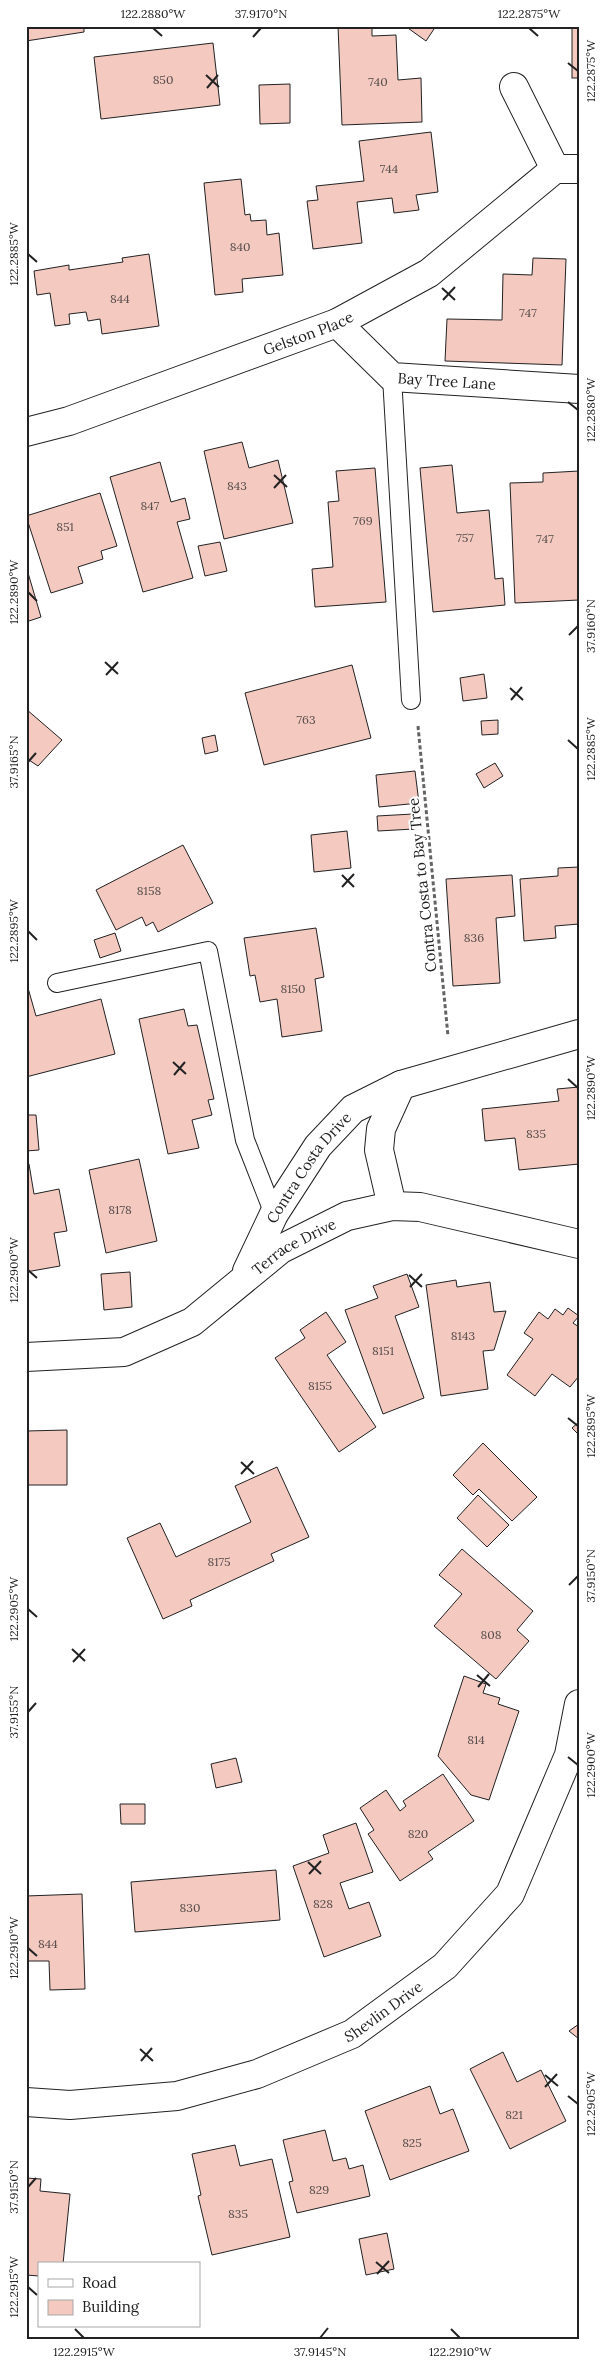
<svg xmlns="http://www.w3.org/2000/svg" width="605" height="2365" font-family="Lora,serif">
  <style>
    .building { fill: #f3c9c0; stroke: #222 }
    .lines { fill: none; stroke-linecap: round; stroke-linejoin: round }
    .service-casing { stroke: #222; stroke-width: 20 }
    .minor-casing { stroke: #222; stroke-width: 30 }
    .path { stroke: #646464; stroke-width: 3; stroke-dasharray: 4 2.5; stroke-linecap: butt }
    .service { stroke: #fff; stroke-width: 18 }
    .minor { stroke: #fff; stroke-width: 28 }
    .ticks { fill: none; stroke: #222; stroke-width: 2 }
    .labels { text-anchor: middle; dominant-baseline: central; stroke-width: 4; stroke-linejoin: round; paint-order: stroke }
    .number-label { font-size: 12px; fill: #564c4a }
    .street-label { font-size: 15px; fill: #222; stroke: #fff }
    .neatline { fill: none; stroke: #222; stroke-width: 2 }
    .ticks-label { font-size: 12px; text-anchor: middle; fill: #222 }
  </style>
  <rect width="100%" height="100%" fill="#fff"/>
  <g class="building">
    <path d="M 26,26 L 84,26 L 84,32 L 26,41 Z"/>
    <path d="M 338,26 L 372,26 L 372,36 L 396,35 L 398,80 L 421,78 L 422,122 L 342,125 Z"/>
    <path d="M 405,26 L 436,26 L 426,41 Z"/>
    <rect x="572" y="26" width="7" height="52"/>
    <path d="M 213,43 L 220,105 L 101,119 L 94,57 Z"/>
    <path d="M 290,84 L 290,123 L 260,124 L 259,85 Z"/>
    <path d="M 431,132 L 438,192 L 416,195 L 419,210 L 394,213 L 392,198 L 357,202 L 362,243 L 313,249 L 307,201 L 318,200 L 316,186 L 364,181 L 359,141 Z"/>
    <path d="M 241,179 L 245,215 L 250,214 L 251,221 L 266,220 L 267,235 L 279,233 L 283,275 L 242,279 L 243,292 L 215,295 L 204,183 Z"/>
    <path d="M 149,254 L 159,326 L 102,334 L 100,319 L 88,321 L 86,312 L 69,314 L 70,324 L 55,326 L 50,293 L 37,295 L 34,271 L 69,265 L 69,270 L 123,262 L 122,258 Z"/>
    <path d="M 533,258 L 566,259 L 562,365 L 445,361 L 447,319 L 502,320 L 503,274 L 532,275 Z"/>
    <path d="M 242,442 L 249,468 L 278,460 L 293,523 L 224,539 L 204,451 Z"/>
    <path d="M 160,462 L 171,502 L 185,498 L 190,519 L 177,522 L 193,578 L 143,592 L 110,477 Z"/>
    <path d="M 452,465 L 457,513 L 489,510 L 495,579 L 503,578 L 505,605 L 433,612 L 420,468 Z"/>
    <path d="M 375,468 L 386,602 L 315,607 L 312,569 L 333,567 L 328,502 L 339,501 L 336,471 Z"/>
    <path d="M 579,471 L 579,600 L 515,603 L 510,483 L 543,482 L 543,473 Z"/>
    <path d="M 100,493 L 117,546 L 101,551 L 103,559 L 78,567 L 83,583 L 51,593 L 26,516 Z"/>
    <path d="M 220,542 L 227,571 L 205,576 L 198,546 Z"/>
    <path d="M 26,566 L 41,617 L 26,622 Z"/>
    <path d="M 352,665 L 371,738 L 264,765 L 245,693 Z"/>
    <path d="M 484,674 L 487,698 L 463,701 L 460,678 Z"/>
    <path d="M 26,709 L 62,740 L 38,766 L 26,758 Z"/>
    <path d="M 498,720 L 498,734 L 482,735 L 481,721 Z"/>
    <path d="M 215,735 L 218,751 L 205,754 L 202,738 Z"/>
    <path d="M 495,763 L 503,776 L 484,788 L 476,774 Z"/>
    <path d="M 415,771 L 419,803 L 379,807 L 376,775 Z"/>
    <path d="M 413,814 L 414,829 L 378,831 L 377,816 Z"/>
    <path d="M 347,831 L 351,868 L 314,872 L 311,835 Z"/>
    <path d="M 183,845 L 213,903 L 158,932 L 153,922 L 146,926 L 142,917 L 116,930 L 96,890 Z"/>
    <path d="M 579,867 L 579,924 L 555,926 L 556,938 L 524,941 L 520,879 L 558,876 L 558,868 Z"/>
    <path d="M 512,875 L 515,916 L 496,918 L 500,983 L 453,986 L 446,879 Z"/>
    <path d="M 316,928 L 324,977 L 315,979 L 322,1031 L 282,1037 L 277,999 L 260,1002 L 255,975 L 250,976 L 244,938 Z"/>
    <path d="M 115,933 L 121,951 L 100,958 L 94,940 Z"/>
    <path d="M 26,981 L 36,1016 L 101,999 L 115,1054 L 26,1077 Z"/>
    <path d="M 184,1009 L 188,1026 L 197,1025 L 214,1099 L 208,1100 L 212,1115 L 192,1120 L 199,1148 L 168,1154 L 139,1019 Z"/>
    <path d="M 579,1087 L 579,1164 L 519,1170 L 515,1138 L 485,1141 L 482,1109 L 559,1101 L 557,1089 Z"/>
    <path d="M 26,1115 L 36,1115 L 39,1150 L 26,1151 Z"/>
    <path d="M 139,1159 L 157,1241 L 106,1253 L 89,1170 Z"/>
    <path d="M 29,1164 L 34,1194 L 59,1189 L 67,1231 L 54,1233 L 60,1266 L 26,1272 L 26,1165 Z"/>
    <path d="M 130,1272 L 132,1307 L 104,1310 L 101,1274 Z"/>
    <path d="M 407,1274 L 419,1307 L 395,1316 L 424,1398 L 383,1414 L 345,1310 L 378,1298 L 373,1286 Z"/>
    <path d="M 456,1280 L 457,1287 L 490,1282 L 494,1312 L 506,1311 L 494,1350 L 483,1351 L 488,1389 L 441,1396 L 426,1285 Z"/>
    <path d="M 568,1308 L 579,1316 L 573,1323 L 579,1327 L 579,1376 L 570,1387 L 552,1374 L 535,1396 L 507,1375 L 533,1339 L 524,1333 L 539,1312 L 548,1319 L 555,1309 L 563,1315 Z"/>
    <path d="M 326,1312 L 346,1342 L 327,1355 L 376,1427 L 339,1452 L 275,1358 L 305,1338 L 300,1330 Z"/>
    <path d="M 579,1422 L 579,1435 L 572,1428 Z"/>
    <path d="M 67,1430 L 67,1485 L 26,1485 L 26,1431 Z"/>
    <path d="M 483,1443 L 537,1497 L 512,1521 L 479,1489 L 473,1495 L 453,1475 Z"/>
    <path d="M 277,1467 L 309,1537 L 271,1554 L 274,1561 L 190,1600 L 192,1606 L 163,1619 L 127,1538 L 160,1523 L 176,1557 L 251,1522 L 235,1486 Z"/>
    <path d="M 478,1495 L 509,1525 L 487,1547 L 457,1518 Z"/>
    <path d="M 462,1549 L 533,1611 L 517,1630 L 529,1641 L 496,1679 L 434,1626 L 462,1594 L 439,1575 Z"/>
    <path d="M 464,1676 L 486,1684 L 483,1693 L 500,1698 L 498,1704 L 519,1711 L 489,1800 L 471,1795 L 438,1756 Z"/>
    <path d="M 236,1758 L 242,1782 L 216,1788 L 211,1764 Z"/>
    <path d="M 443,1774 L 474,1821 L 428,1852 L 433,1859 L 400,1881 L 368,1834 L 374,1830 L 360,1808 L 386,1790 L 400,1811 L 406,1806 L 403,1801 Z"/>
    <path d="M 120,1804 L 145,1804 L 145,1824 L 121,1824 Z"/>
    <path d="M 356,1823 L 373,1872 L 340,1883 L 349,1909 L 369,1902 L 381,1936 L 324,1957 L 293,1866 L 329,1853 L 323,1835 Z"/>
    <path d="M 276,1870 L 280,1920 L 135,1932 L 131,1882 Z"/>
    <path d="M 82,1894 L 85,1989 L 50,1990 L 49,1961 L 26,1961 L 26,1896 Z"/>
    <path d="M 579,2024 L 579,2039 L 569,2031 Z"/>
    <path d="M 503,2052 L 517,2082 L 541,2070 L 566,2121 L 510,2149 L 470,2069 Z"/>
    <path d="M 430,2086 L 440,2114 L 453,2109 L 469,2151 L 390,2180 L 365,2111 Z"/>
    <path d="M 325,2130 L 333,2161 L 346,2158 L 349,2169 L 363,2165 L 370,2196 L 297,2213 L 289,2182 L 293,2181 L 283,2140 Z"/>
    <path d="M 235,2145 L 240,2166 L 272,2159 L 290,2237 L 212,2255 L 198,2196 L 201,2195 L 192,2154 Z"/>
    <path d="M 26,2178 L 41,2179 L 40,2191 L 70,2194 L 63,2264 L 39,2264 L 39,2276 L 26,2275 Z"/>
    <path d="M 387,2233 L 394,2269 L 366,2275 L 359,2239 Z"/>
  </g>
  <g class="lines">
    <defs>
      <g id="service">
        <path d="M 392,377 L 411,700"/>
        <path d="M 57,983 L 208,951 L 245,1140 L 274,1214"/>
      </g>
      <g id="minor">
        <path d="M 514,87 L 555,169"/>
        <path id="s1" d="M 337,323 L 392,377 L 579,389"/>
        <path id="s2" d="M 26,432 L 69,421 L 337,323 L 429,273 L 555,169 L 579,169"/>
        <path d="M 392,1206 L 379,1150 L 381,1129 L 401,1085"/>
        <path id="s3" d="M 247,1271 L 274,1214 L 318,1146 L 353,1109 L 401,1085 L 579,1034"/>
        <path id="s4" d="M 26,1357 L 124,1352 L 192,1322 L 281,1249 L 347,1216 L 392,1206 L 420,1207 L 579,1244"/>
        <path id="s5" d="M 26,2102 L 70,2105 L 177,2096 L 257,2074 L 352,2034 L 445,1966 L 510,1894 L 569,1755 L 579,1704"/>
      </g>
    </defs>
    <use href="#service" class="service-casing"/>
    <use href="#minor" class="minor-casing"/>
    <path class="path" d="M 418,726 L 448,1036"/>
    <use href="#service" class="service"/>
    <use href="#minor" class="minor"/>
  </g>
  <path class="ticks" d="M 153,28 L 162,36M 529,28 L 538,36M 253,37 L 261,28M 568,63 L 578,71M 206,75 L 219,87M 207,88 L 218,75M 28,254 L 37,262M 442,288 L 455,300M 443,300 L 455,287M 568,402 L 578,410M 274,475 L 287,487M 274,488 L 286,475M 28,592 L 37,601M 569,635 L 578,626M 105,662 L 118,674M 106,675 L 118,662M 510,688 L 523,700M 511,700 L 522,687M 568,740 L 578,749M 28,762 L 36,753M 342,875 L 354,887M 342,887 L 354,874M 28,931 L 37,940M 173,1062 L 186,1074M 174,1075 L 185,1062M 568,1079 L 578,1088M 28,1270 L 37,1278M 409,1275 L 422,1287M 410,1287 L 422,1274M 568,1418 L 578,1426M 241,1462 L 254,1474M 241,1474 L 253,1461M 569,1585 L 578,1576M 28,1609 L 37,1617M 72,1649 L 85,1661M 73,1662 L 85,1649M 477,1675 L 490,1686M 478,1687 L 489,1674M 28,1712 L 36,1703M 568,1757 L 578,1765M 308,1862 L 321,1874M 309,1874 L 321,1861M 28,1948 L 37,1956M 140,2049 L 153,2061M 141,2061 L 152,2048M 545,2075 L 558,2086M 545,2087 L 557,2074M 568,2096 L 578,2104M 28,2187 L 36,2178M 376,2262 L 389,2273M 377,2274 L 389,2261M 28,2287 L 37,2295M 75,2329 L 84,2338M 451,2329 L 460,2338M 320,2338 L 328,2328"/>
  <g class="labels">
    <g class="number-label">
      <text x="163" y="79">850</text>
      <text x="378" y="81">740</text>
      <text x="389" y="168">744</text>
      <text x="240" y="246">840</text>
      <text x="120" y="298">844</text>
      <text x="528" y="312">747</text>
      <text x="237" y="485">843</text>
      <text x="150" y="505">847</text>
      <text x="363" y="520">769</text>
      <text x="65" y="526">851</text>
      <text x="465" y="537">757</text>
      <text x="545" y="538">747</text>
      <text x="306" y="719">763</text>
      <text x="149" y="890">8158</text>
      <text x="474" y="937">836</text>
      <text x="293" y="988">8150</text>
      <text x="536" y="1133">835</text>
      <text x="120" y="1209">8178</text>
      <text x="463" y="1335">8143</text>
      <text x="383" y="1350">8151</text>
      <text x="320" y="1385">8155</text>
      <text x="219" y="1561">8175</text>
      <text x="491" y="1634">808</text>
      <text x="476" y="1739">814</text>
      <text x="418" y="1833">820</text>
      <text x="323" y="1903">828</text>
      <text x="190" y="1907">830</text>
      <text x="48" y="1943">844</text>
      <text x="514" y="2114">821</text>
      <text x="412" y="2142">825</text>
      <text x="319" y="2189">829</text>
      <text x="238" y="2213">835</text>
    </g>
    <g class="street-label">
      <text stroke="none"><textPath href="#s2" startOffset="299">Gelston Place</textPath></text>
      <text stroke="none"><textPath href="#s1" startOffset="132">Bay Tree Lane</textPath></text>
      <text transform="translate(422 885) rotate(-96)">Contra Costa to Bay Tree</text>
      <text stroke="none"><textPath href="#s3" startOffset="121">Contra Costa Drive</textPath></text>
      <text stroke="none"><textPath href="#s4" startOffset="300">Terrace Drive</textPath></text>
      <text stroke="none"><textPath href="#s5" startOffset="376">Shevlin Drive</textPath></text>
    </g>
  </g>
  <rect width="605" height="2365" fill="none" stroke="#ffffff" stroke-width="55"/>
  <rect x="38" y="2262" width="162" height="65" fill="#ffffff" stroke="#a7a7a7"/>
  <rect x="48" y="2279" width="25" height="8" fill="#ffffff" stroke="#a7a7a7"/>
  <text x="82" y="2288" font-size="15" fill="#222222">Road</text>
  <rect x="48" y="2300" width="25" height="15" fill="#f3c9c0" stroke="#a7a7a7"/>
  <text x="82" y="2312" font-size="15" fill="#222222">Building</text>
  <rect x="28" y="28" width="550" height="2310" class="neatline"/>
  <g class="ticks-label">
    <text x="153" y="18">122.2880°W</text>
    <text x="261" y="18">37.9170°N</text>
    <text x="529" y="18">122.2875°W</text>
    <text transform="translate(591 71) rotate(-90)" y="4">122.2875°W</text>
    <text transform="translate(14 254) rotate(-90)" y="4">122.2885°W</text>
    <text transform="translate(591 410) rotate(-90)" y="4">122.2880°W</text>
    <text transform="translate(14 592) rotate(-90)" y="4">122.2890°W</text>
    <text transform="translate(591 626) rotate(-90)" y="4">37.9160°N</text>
    <text transform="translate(591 749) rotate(-90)" y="4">122.2885°W</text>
    <text transform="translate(14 762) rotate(-90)" y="4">37.9165°N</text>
    <text transform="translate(14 931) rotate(-90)" y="4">122.2895°W</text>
    <text transform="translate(591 1088) rotate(-90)" y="4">122.2890°W</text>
    <text transform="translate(14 1270) rotate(-90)" y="4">122.2900°W</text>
    <text transform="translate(591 1426) rotate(-90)" y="4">122.2895°W</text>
    <text transform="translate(591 1576) rotate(-90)" y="4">37.9150°N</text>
    <text transform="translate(14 1609) rotate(-90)" y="4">122.2905°W</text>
    <text transform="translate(14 1712) rotate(-90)" y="4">37.9155°N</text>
    <text transform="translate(591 1765) rotate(-90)" y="4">122.2900°W</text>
    <text transform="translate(14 1948) rotate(-90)" y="4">122.2910°W</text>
    <text transform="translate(591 2104) rotate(-90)" y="4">122.2905°W</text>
    <text transform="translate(14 2187) rotate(-90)" y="4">37.9150°N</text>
    <text transform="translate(14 2287) rotate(-90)" y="4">122.2915°W</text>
    <text x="84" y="2356">122.2915°W</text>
    <text x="320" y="2356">37.9145°N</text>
    <text x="460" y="2356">122.2910°W</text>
  </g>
</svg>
